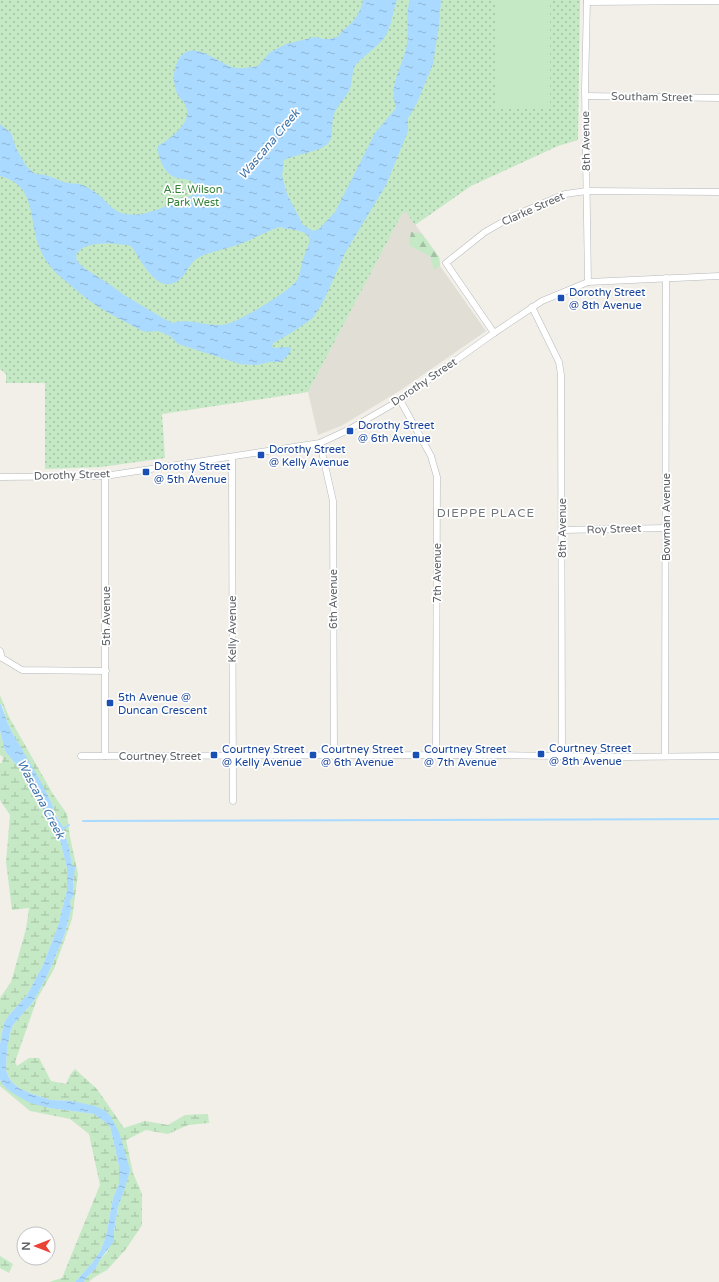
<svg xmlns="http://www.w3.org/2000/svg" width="719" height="1282" font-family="'Varela Round',sans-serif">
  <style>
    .education { fill: #e1ded6 }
    .forest { fill: url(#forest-firs) }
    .wetland { fill: url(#wetland-marsh) }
    .park { fill: url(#park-dots) }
    .garden { fill: #c5e8c5 }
    .water { fill: url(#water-ripples); fill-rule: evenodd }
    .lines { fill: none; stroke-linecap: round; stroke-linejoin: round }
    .stream { stroke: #aadaff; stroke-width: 2 }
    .minor-casing { stroke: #b5b8bc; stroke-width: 7 }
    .minor { stroke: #fff; stroke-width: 6 }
    .transit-dot { fill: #1a4fb4; stroke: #fff; stroke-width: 1.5 }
    .labels { text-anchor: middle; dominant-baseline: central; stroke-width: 3.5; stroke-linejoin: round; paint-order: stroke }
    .street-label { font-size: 11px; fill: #5f6368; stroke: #fff }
    .park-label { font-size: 11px; fill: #348238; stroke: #fff }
    .transit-label { font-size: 11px; fill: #164399; stroke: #fff; text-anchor: start }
    .water-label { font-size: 12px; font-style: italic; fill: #4174aa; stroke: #fff }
    .neighbourhood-label { font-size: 12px; letter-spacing: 1px; fill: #70757a; stroke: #fff }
  </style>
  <defs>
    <pattern id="forest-firs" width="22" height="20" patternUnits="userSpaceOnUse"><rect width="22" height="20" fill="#c5e8c5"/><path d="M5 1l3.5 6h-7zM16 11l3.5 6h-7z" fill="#a3c0a4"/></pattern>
    <pattern id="wetland-marsh" width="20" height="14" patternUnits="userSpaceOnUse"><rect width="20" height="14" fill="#c5e8c5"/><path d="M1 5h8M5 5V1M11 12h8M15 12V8" fill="none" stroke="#a3c0a4"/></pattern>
    <pattern id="park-dots" width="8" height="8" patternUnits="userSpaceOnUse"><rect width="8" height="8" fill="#c5e8c5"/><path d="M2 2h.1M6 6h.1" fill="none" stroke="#a3c0a4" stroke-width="1.8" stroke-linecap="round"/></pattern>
    <pattern id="water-ripples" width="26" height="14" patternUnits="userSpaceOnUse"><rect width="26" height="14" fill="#aadaff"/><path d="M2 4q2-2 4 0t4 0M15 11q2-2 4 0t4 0" fill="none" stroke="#8eb4d2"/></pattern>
  </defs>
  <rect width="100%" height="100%" fill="#f1efe8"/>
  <path class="education" d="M 403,212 L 406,212 L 439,257 L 440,266 L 486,331 L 401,390 L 341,426 L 318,435 L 308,392 Z"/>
  <path class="forest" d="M 411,232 L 422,234 L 439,257 L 440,266 L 434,270 L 430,256 L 410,246 L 409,244 Z"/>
  <g class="wetland">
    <path d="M 0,695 L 9,717 L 53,794 L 67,814 L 70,837 L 78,874 L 72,919 L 54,969 L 37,999 L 15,1062 L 17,1066 L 29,1058 L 39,1058 L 51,1081 L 66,1084 L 70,1075 L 75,1069 L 97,1089 L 124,1128 L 145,1121 L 168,1125 L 185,1115 L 208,1114 L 209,1123 L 188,1125 L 168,1134 L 146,1130 L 126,1140 L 133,1173 L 142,1194 L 142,1225 L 126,1249 L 107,1270 L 93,1278 L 89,1282 L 84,1282 L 86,1278 L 95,1269 L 100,1260 L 108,1251 L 115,1229 L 115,1226 L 118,1207 L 124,1191 L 111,1117 L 72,1101 L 51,1100 L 32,1094 L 19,1088 L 13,1083 L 9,1078 L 6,1070 L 7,1049 L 10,1033 L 13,1025 L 33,1002 L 47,976 L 64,936 L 71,910 L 70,901 L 74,895 L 73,884 L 74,881 C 72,865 69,842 62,827 C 59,819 54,813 52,804 L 13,734 L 8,724 L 2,704 L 0,704 Z"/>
    <path d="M 0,731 L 5,751 L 22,772 L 60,840 L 67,868 L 67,890 L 58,926 L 43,965 L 27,995 L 9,1015 L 4,1023 L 0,1044 L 0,998 L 11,982 L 26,929 L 29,908 L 12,910 L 6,862 L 10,815 L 0,800 L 0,763 L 2,763 L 3,757 L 0,755 Z"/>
    <path d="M 0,1080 L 4,1086 L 50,1108 L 94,1114 L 101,1119 L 110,1126 L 119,1166 L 119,1184 L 113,1198 L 106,1236 L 101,1250 L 92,1263 L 75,1282 L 49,1282 L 62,1278 L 100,1185 L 89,1134 L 70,1119 L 30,1111 L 0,1086 Z"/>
    <path d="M 0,1256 L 13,1264 L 9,1273 L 0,1268 Z"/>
  </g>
  <path class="park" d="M 0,0 L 580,0 L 578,140 L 558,146 L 471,186 L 415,225 L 406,212 L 403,212 L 308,392 L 162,414 L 165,458 L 101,467 L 45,469 L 45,383 L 6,383 L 6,374 L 0,369 Z"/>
  <rect class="garden" x="497" y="0" width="53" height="107"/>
  <g class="water">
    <path d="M 363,0 L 397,0 C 392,13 392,27 384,38 C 377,48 357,60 354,68 C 352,74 352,82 350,89 C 345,99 335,107 333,118 C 331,126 334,135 329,142 C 322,152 296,154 284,160 L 282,176 L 287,194 L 303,225 L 313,231 L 319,229 L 335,212 L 375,133 L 396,108 C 388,82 403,68 407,44 C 409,29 405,14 410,0 L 441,0 L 439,25 L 433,64 L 416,105 L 408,118 L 408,131 L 386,185 L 345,253 L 324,300 L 313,318 L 291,333 L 273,343 L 272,347 C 278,350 285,345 291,348 L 290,353 L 281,362 L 269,362 L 257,365 L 240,364 L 178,344 L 170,336 L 158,331 L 148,332 L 142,331 C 128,323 115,317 102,309 C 88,301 75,289 63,279 C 59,275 53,271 50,266 C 43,258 37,244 35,233 C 30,208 30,183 0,176 L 0,124 L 11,133 L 16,148 L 26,166 L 35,174 C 49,174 51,178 64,182 C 69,184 74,183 79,184 C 86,185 95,192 100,196 C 107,202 113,211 122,213 C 137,218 153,211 167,206 C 178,202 191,199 198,189 C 191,176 184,181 174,177 C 164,172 157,157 158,146 C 169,140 190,124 187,110 C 186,104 183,102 179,97 C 172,86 172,67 181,56 C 196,39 220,66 237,68 C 244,69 252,67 258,66 L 269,53 L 286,44 L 315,37 L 323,39 L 330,39 L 339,36 C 341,31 343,31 347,27 C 356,20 361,10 363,0 ZM 280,227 C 288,230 300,229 306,234 C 313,240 307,248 305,254 C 301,263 301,272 297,280 C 290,291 243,319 230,323 C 212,330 192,317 173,323 L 166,320 L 124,295 L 112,286 L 84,268 L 77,261 L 76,255 C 76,255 79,250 80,250 C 89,241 119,243 131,246 C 141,259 157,297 179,280 C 186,275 189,264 196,259 C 207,252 223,250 234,246 C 250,241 264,232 280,227 Z"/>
    <path d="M 0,704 L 1,704 L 8,724 L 13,734 L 41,782 L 52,804 L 55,814 L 63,827 L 69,848 L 72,865 L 75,867 L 73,884 L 74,895 L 70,901 L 71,910 L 64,936 L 47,976 L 33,1002 L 13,1025 L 10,1033 L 7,1049 L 6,1070 L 9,1078 L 13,1083 L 19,1088 L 32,1094 L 51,1100 L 72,1101 L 95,1106 L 106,1111 L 111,1117 L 119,1132 L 130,1170 L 124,1191 L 118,1207 L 114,1232 L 114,1241 L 100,1260 L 95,1269 L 86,1278 L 84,1282 L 75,1282 L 92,1263 L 101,1250 L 106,1236 L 113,1198 L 119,1184 L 119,1166 L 110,1126 L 101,1119 L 94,1114 L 50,1108 L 30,1103 L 11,1092 L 4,1086 L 0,1080 L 0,1044 L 4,1023 L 9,1015 L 27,995 L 43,965 L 58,926 L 67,890 L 67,868 L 60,840 L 22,772 L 5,751 L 0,731 Z"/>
  </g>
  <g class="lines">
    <g class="stream">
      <path d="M 83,821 L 719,819"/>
      <path d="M 61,830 L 69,825"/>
    </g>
    <defs>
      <g id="minor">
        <path d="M 587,0 L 585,90 L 588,282"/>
        <path d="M 587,2 L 719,1"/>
        <path d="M 586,96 L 719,98"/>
        <path d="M 532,307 L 559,362 L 561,375 L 562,756"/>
        <path d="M 494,333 L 446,263 L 485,232 L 513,216 L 565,194 L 587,191 L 719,192"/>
        <path d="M 400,400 L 431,456 L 437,477 L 436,756"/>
        <path d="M 320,443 L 333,501 L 334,756"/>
        <path d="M 232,457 L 233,801"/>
        <path d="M 0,477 L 105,476 L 320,443 L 350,429 L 400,400 L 494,333 L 542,301 L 588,282 L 719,276"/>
        <path d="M 562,530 L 666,528"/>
        <path d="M 0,651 L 2,658 L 22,670 L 106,671"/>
        <path d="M 81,756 L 500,755 L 625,757 L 719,756"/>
        <path d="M 105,756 L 105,476"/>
        <path d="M 665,756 L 666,278"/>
      </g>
    </defs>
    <use href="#minor" class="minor-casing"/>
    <use href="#minor" class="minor"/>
  </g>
  <g class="transit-dot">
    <rect x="557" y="294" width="8" height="8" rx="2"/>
    <rect x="346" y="427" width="8" height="8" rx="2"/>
    <rect x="257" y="451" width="8" height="8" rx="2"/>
    <rect x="142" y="468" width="8" height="8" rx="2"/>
    <rect x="106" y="699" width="8" height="8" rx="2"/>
    <rect x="537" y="750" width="8" height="8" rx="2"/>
    <rect x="210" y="751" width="8" height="8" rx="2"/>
    <rect x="309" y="751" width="8" height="8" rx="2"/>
    <rect x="412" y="751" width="8" height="8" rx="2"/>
  </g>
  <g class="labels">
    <g class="street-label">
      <text transform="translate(652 97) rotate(1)">Southam Street</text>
      <text transform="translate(586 141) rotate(-91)">8th Avenue</text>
      <text transform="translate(533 209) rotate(-24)">Clarke Street</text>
      <text transform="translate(424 382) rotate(-34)">Dorothy Street</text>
      <text transform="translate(72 475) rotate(-2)">Dorothy Street</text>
      <text transform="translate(666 517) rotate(-90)">Bowman Avenue</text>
      <text transform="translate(562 528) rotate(-90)">8th Avenue</text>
      <text transform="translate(614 529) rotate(-2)">Roy Street</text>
      <text transform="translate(437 573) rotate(-90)">7th Avenue</text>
      <text transform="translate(333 599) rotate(-90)">6th Avenue</text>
      <text transform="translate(106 616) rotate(-90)">5th Avenue</text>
      <text transform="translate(232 629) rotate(-90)">Kelly Avenue</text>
      <text x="160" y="756">Courtney Street</text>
    </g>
    <g class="park-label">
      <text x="193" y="189">A.E. Wilson<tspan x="193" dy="13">Park West</tspan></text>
    </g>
    <g class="transit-label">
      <text x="569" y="292">Dorothy Street<tspan x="569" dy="13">@ 8th Avenue</tspan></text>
      <text x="358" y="425">Dorothy Street<tspan x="358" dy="13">@ 6th Avenue</tspan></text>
      <text x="269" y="449">Dorothy Street<tspan x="269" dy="13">@ Kelly Avenue</tspan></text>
      <text x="154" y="466">Dorothy Street<tspan x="154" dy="13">@ 5th Avenue</tspan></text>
      <text x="118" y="697">5th Avenue @<tspan x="118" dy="13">Duncan Crescent</tspan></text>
      <text x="549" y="748">Courtney Street<tspan x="549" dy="13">@ 8th Avenue</tspan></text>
      <text x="222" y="749">Courtney Street<tspan x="222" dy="13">@ Kelly Avenue</tspan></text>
      <text x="321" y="749">Courtney Street<tspan x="321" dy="13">@ 6th Avenue</tspan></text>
      <text x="424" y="749">Courtney Street<tspan x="424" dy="13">@ 7th Avenue</tspan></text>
    </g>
    <g class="water-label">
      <text transform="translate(269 144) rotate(-50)">Wascana Creek</text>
      <text transform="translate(41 799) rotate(62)">Wascana Creek</text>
    </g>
    <g class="neighbourhood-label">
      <text x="486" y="513">DIEPPE PLACE</text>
    </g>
  </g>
  <g transform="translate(36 1246) rotate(270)"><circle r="19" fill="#ffffff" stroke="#bfc1c3"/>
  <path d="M0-3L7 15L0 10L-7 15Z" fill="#ea4335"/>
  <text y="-6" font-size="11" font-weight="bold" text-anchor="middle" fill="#5f6368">N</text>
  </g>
</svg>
